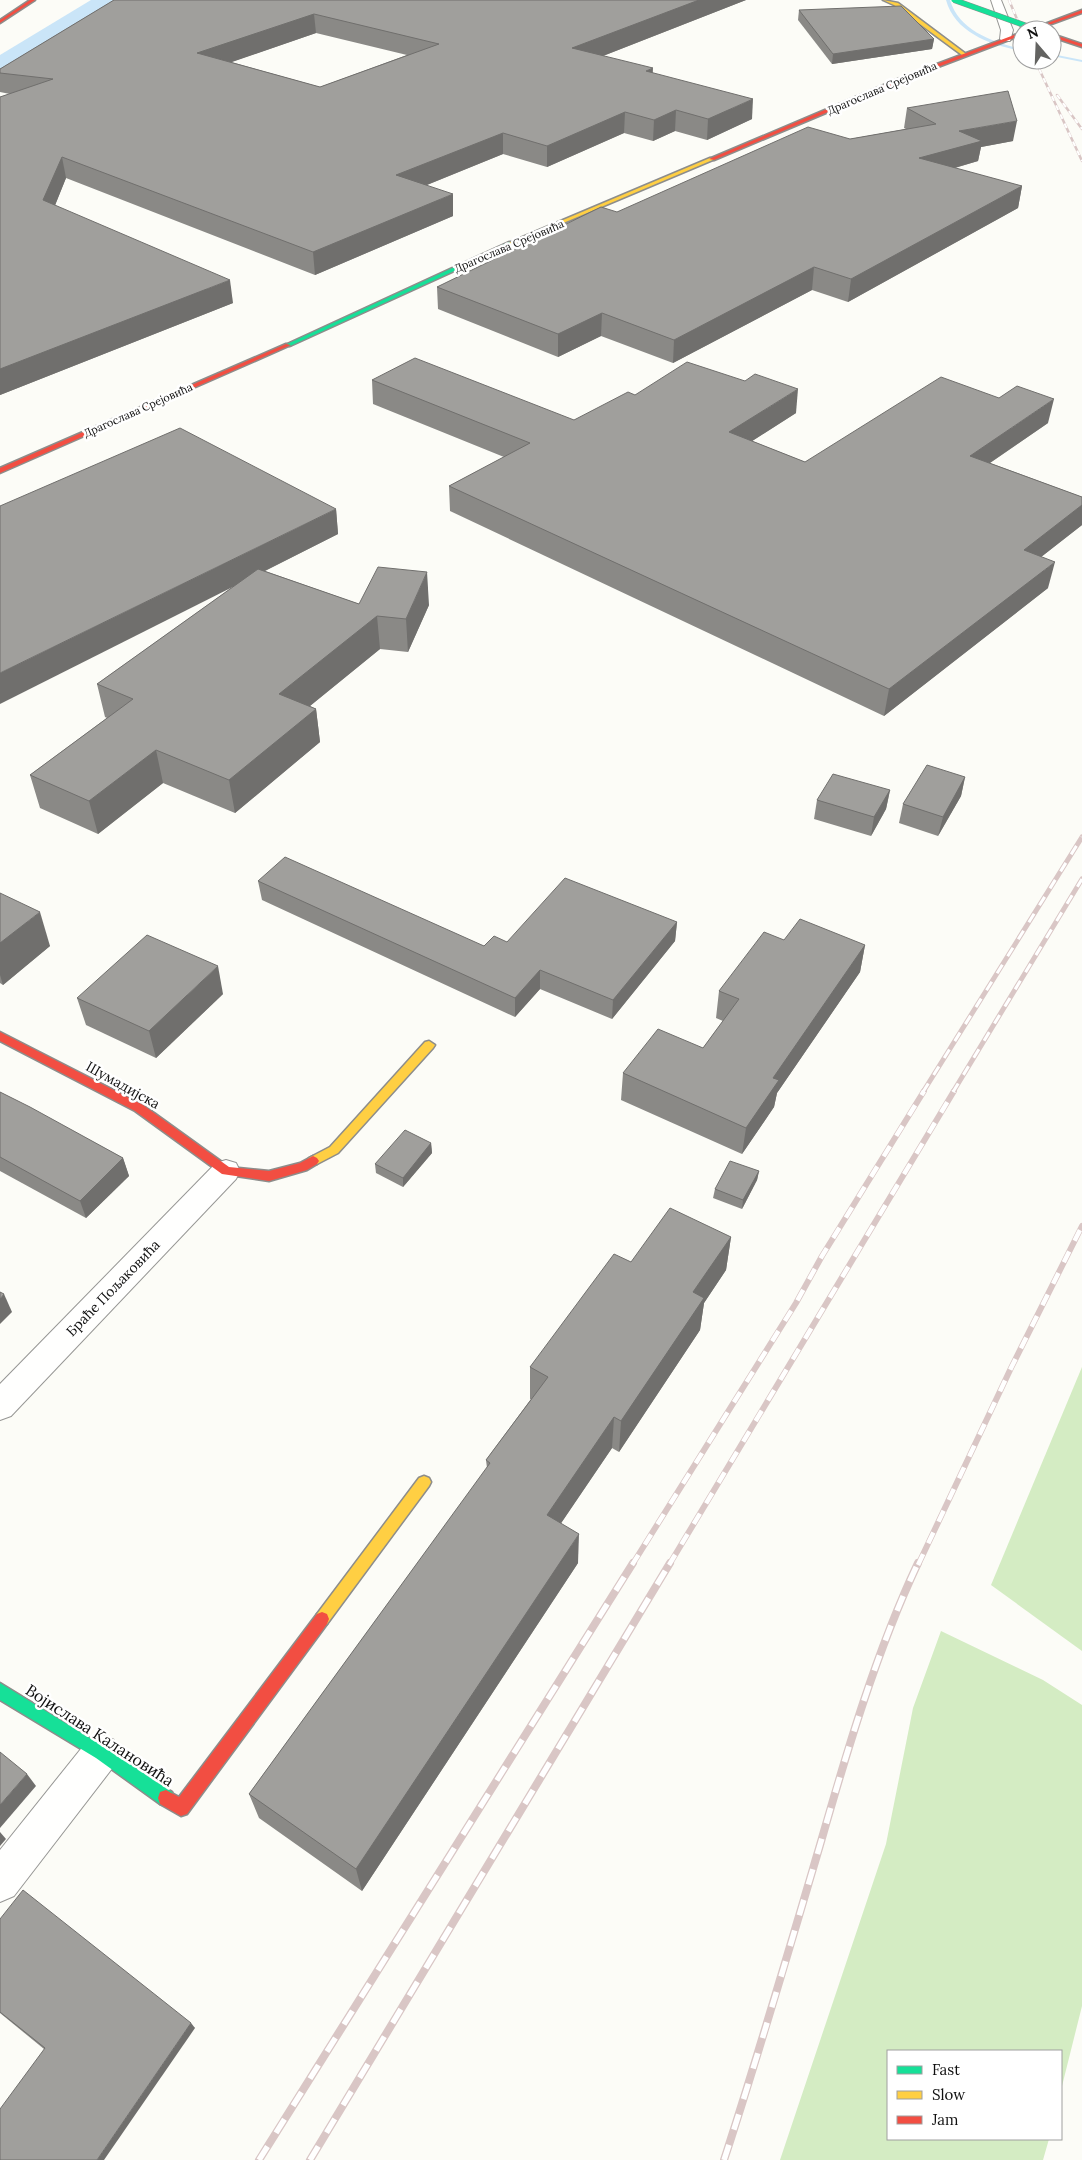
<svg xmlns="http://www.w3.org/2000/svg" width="1082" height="2160" font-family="Lora,serif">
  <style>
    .forest { fill: #d4ecc3 }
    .water { fill: #cae5f8 }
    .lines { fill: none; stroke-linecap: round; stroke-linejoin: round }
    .stream { fill: #cae5f8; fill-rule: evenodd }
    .street-casing { stroke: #969694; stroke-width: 2 }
    .fast-casing { stroke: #8d8d8b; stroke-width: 3 }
    .slow-casing { stroke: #8d8d8b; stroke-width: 3 }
    .jam-casing { stroke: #8d8d8b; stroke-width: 3 }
    .street { fill: #fffffe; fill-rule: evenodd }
    .fast { fill: #16e098; fill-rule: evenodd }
    .slow { fill: #ffcf43; fill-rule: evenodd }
    .jam { fill: #f24e42; fill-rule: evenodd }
    .rail-far3-casing { stroke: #d9c6c5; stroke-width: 2.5 }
    .rail-far2-casing { stroke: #d9c6c5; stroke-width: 5 }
    .rail-far1-casing { stroke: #d9c6c5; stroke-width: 6 }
    .rail-casing { stroke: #d9c6c5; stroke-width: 8 }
    .rail-far3 { stroke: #fff; stroke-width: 2; stroke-dasharray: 5; stroke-linecap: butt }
    .rail-far2 { stroke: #fff; stroke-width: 3; stroke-dasharray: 10; stroke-linecap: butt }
    .rail-far1 { stroke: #fff; stroke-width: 4.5; stroke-dasharray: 12; stroke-linecap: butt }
    .rail { stroke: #fff; stroke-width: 5.5; stroke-dasharray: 16; stroke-linecap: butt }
    .fast-bridge-casing { stroke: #8d8d8b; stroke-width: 6; stroke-linecap: butt }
    .fast-bridge { stroke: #16e098; stroke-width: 5 }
    .wall { fill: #8a8986; fill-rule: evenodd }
    .shaded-wall { fill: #706f6d }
    .building { fill: #a09f9c; stroke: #706f6d; fill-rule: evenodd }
    .labels { text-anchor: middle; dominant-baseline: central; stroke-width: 5; stroke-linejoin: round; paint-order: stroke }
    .far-street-label { font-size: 11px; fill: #101010; stroke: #fff }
    .street-label { font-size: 14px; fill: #101010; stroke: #fff }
    .near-street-label { font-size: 16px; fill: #101010; stroke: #fff }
  </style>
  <rect width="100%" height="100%" fill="#fcfcf7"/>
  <g class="forest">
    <path d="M 1082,1367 L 1082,1651 L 991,1585 Z"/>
    <path d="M 941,1631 L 1043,1680 L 1082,1705 L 1082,2006 L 1061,2090 L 1061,2051 L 888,2051 L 888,2139 L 1049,2139 L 1043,2160 L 780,2160 L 886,1844 L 913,1708 Z"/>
  </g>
  <path class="water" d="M 91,0 L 131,0 L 0,83 L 0,55 Z"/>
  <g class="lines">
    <g class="stream">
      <path d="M 946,0 L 950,0 C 959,31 993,42 1022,49 L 1022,51 C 991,45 955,33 946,0 Z"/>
      <path d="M 1052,54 L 1082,60 L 1082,62 L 1052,56 Z"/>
    </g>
    <defs>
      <g id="street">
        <path d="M 991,0 L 1001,0 L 1013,30 L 1010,41 L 1002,41 L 1000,39 L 1001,30 Z"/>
        <path d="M 226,1160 L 236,1163 L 240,1171 L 236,1179 L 11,1416 L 0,1420 L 0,1384 L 216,1163 Z"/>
        <path d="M 101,1734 L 114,1740 L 120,1753 L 114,1766 L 14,1896 L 0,1902 L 0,1850 L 88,1740 Z"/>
      </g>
      <g id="fast">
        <path d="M 509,242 L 512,244 L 511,245 L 290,346 L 285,345 Z"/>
        <path d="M 0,1683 L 106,1748 L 172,1792 L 174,1798 L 172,1804 L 166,1806 L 160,1804 L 96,1758 L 0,1700 Z"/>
      </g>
      <g id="slow">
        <path d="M 883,0 L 898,3 L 966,54 L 962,55 L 894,5 Z"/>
        <path d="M 710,158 L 715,159 L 511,245 L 506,244 Z"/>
        <path d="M 429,1041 L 435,1045 L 433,1048 L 338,1153 L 317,1164 L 309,1164 L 307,1161 L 309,1158 L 330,1147 L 425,1042 Z"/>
        <path d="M 424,1476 L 429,1478 L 431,1482 L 429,1486 L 327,1624 L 322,1626 L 317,1624 L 315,1619 L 317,1614 L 419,1478 Z"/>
      </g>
      <g id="jam">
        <path d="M 30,0 L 35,0 L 0,23 L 0,20 Z"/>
        <path d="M 1082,10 L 1082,13 L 1035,30 L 1029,30 Z"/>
        <path d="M 1022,32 L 1022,35 L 909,78 L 714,160 L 709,159 L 905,76 Z"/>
        <path d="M 1052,34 L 1082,44 L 1082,47 L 1052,37 Z"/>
        <path d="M 286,344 L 291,345 L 0,473 L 0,468 Z"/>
        <path d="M 0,1032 L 143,1105 L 229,1167 L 269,1171 L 300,1163 L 313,1156 L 317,1158 L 319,1161 L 317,1164 L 307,1170 L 269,1181 L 222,1174 L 135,1111 L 0,1041 Z"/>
        <path d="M 322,1612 L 327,1614 L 329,1619 L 327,1624 L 187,1814 L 181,1816 L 160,1804 L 158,1798 L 160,1792 L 166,1790 L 179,1797 L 317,1614 Z"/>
      </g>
    </defs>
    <use href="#street" class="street-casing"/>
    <use href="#fast" class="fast-casing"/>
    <use href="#slow" class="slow-casing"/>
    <use href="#jam" class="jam-casing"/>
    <use href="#street" class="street"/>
    <use href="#fast" class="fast"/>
    <use href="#slow" class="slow"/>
    <use href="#jam" class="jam"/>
    <defs>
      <g id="rail-far3">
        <path d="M 1009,0 L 1022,31"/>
        <path d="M 1035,60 L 1082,161"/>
        <path d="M 1057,95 L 1082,129"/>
      </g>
      <g id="rail-far2">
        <path d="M 923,1092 L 1082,837"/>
        <path d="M 953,1092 L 1082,879"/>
      </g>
      <g id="rail-far1">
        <path d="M 632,1565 L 796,1303 L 822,1256 L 924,1091"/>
        <path d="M 669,1565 L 954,1091"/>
        <path d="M 918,1565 L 1011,1368 L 1082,1226"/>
      </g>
      <g id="rail">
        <path d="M 259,2160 L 633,1563"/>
        <path d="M 310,2160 L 670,1563"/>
        <path d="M 724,2160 C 758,2056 789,1950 820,1845 C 847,1751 876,1652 918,1563"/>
      </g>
    </defs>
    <use href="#rail-far3" class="rail-far3-casing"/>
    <use href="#rail-far2" class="rail-far2-casing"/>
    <use href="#rail-far1" class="rail-far1-casing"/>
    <use href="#rail" class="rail-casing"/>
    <use href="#rail-far3" class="rail-far3"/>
    <use href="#rail-far2" class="rail-far2"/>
    <use href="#rail-far1" class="rail-far1"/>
    <use href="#rail" class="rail"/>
    <defs>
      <path id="fast-bridge" d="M 954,0 L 1038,30"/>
    </defs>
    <use href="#fast-bridge" class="fast-bridge-casing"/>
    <use href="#fast-bridge" class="fast-bridge"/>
  </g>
  <g class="wall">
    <path d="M 114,0 L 746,0 L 603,56 L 653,73 L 752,119 L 707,140 L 675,131 L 653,141 L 624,133 L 547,167 L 503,154 L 427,185 L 453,216 L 315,275 L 66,178 L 55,205 L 233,303 L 0,395 L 0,97 L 10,94 L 0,92 L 0,69 ZM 316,33 L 407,55 L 320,87 L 231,62 Z"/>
    <path d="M 799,10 L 934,39 L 932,49 L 832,64 L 798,20 Z"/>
    <path d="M 907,108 L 1013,141 L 981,147 L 978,161 L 955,168 L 1022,186 L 1018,208 L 848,302 L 812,290 L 673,363 L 601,336 L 558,357 L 438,309 L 437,287 L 617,212 L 850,139 L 906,129 L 904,128 Z"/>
    <path d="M 372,380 L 574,420 L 635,395 L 796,413 L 752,441 L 805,462 L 1048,423 L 990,463 L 1082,497 L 1082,525 L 1041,557 L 1048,588 L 884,716 L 450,511 L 449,486 L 504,457 L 373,404 Z"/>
    <path d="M 336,509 L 338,534 L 265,571 L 359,604 L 429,605 L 408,652 L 380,649 L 310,706 L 316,709 L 320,742 L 235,813 L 163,783 L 98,834 L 40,808 L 30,775 L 107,718 L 105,717 L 97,684 L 230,589 Z"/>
    <path d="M 965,777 L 961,796 L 938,836 L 899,823 L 903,804 Z"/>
    <path d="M 890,790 L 886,809 L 871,836 L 814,819 L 817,800 Z"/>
    <path d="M 258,881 L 484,946 L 507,942 L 677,922 L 675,941 L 612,1019 L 540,989 L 515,1017 L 262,900 Z"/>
    <path d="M 0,893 L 50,946 L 3,985 L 0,983 Z"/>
    <path d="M 784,940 L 865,945 L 860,972 L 777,1093 L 774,1107 L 742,1154 L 621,1100 L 623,1073 L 703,1048 L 723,1021 L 716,1018 L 719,991 Z"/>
    <path d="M 223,994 L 156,1058 L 86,1025 L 77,998 Z"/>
    <path d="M 0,1092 L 123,1158 L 129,1176 L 86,1218 L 0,1171 Z"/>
    <path d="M 431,1143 L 432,1153 L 403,1187 L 376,1173 L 375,1164 Z"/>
    <path d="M 759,1171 L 757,1180 L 742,1209 L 713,1198 L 715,1189 Z"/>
    <path d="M 731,1237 L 726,1270 L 704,1303 L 700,1330 L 619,1452 L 612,1448 L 561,1523 L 578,1563 L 362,1891 L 259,1818 L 249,1794 L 487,1468 L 486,1460 L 531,1399 L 530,1399 L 530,1367 L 631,1262 Z"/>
    <path d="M 0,1919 L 195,2028 L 44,2049 L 0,2013 Z"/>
  </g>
  <g class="shaded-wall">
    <path d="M 699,0 L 746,0 L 572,68 L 572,48 Z"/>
    <path d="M 314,14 L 316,33 L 200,73 L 197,53 Z"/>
    <path d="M 934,39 L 932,49 L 832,64 L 833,54 Z"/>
    <path d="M 653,68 L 652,88 L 646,71 Z"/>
    <path d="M 753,99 L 752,119 L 707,140 L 708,119 Z"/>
    <path d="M 676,110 L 675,131 L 653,141 L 654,120 Z"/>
    <path d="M 625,112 L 624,133 L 547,167 L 547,146 Z"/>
    <path d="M 1017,121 L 1013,141 L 981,147 L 978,161 L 916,179 L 919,158 L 959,131 Z"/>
    <path d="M 503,133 L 503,154 L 397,197 L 396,175 Z"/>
    <path d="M 62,157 L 66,178 L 48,223 L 43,200 Z"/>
    <path d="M 1022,186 L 1018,208 L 848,302 L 851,279 Z"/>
    <path d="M 453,194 L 453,216 L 315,275 L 313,252 Z"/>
    <path d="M 814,267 L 812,290 L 673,363 L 674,340 Z"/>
    <path d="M 230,280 L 233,303 L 0,395 L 0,369 Z"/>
    <path d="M 602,313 L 601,336 L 558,357 L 558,334 Z"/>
    <path d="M 798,389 L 796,413 L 727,457 L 729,432 Z"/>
    <path d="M 1054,399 L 1048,423 L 965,480 L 970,456 Z"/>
    <path d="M 1082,505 L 1082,525 L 1018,575 L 1024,550 Z"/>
    <path d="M 336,509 L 338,534 L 0,704 L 0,673 Z"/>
    <path d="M 1055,562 L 1048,588 L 884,716 L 889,689 Z"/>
    <path d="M 427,572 L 429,605 L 408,652 L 406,619 Z"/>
    <path d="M 377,616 L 380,649 L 284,727 L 279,694 Z"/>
    <path d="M 316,709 L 320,742 L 235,813 L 229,780 Z"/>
    <path d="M 156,750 L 163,783 L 98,834 L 89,801 Z"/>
    <path d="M 965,777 L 961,796 L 938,836 L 943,817 Z"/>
    <path d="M 890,790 L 886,809 L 871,836 L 874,817 Z"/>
    <path d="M 40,912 L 50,946 L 3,985 L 0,975 L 0,943 Z"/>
    <path d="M 677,922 L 675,941 L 612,1019 L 613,1000 Z"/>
    <path d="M 865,945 L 860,972 L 777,1093 L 774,1107 L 742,1154 L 746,1128 L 773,1078 Z"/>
    <path d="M 218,966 L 223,994 L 156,1058 L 149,1031 Z"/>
    <path d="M 540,970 L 540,989 L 515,1017 L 515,998 Z"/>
    <path d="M 431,1143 L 432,1153 L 403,1187 L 403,1178 Z"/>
    <path d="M 123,1158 L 129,1176 L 86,1218 L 80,1201 Z"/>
    <path d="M 759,1171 L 757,1180 L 742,1209 L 743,1200 Z"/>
    <path d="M 731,1237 L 726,1270 L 704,1303 L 700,1330 L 619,1452 L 621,1421 L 693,1292 Z"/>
    <path d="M 4,1294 L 12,1312 L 0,1324 L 0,1299 Z"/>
    <path d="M 614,1417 L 612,1448 L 547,1544 L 547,1515 Z"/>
    <path d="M 579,1534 L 578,1563 L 362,1891 L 356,1869 Z"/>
    <path d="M 27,1774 L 36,1786 L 0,1828 L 0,1805 Z"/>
    <path d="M 0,1832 L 6,1839 L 0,1846 Z"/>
    <path d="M 191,2023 L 195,2028 L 104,2160 L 97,2160 Z"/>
  </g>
  <g class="building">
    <path d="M 114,0 L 699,0 L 572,48 L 653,68 L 646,71 L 753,99 L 708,119 L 676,110 L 654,120 L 625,112 L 547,146 L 503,133 L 396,175 L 453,194 L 313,252 L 62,157 L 43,200 L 230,280 L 0,369 L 0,97 L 53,79 L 0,73 L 0,69 ZM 314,14 L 439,44 L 320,87 L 197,53 Z"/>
    <path d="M 901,6 L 934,39 L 833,54 L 799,10 Z"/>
    <path d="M 1008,91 L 1017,121 L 959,131 L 982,141 L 919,158 L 1022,186 L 851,279 L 814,267 L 674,340 L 602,313 L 558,334 L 437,287 L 601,207 L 617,212 L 808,127 L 850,139 L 936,124 L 907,108 Z"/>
    <path d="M 415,358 L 574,420 L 628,392 L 635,395 L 687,362 L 745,381 L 755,374 L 798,389 L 729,432 L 805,462 L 941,377 L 999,398 L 1017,386 L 1054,399 L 970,456 L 1082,497 L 1082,505 L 1024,550 L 1055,562 L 889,689 L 449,486 L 530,443 L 372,380 Z"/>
    <path d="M 180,428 L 336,509 L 0,673 L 0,506 Z"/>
    <path d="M 378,567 L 427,572 L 406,619 L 377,616 L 279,694 L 316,709 L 229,780 L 156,750 L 89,801 L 30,775 L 133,699 L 97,684 L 258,569 L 359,604 Z"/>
    <path d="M 927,765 L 965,777 L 943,817 L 903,804 Z"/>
    <path d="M 833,774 L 890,790 L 874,817 L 817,800 Z"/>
    <path d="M 285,857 L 484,946 L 494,936 L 507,942 L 565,878 L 677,922 L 613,1000 L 540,970 L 515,998 L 258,881 Z"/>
    <path d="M 0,893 L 40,912 L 0,943 Z"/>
    <path d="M 800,919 L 865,945 L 773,1078 L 779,1080 L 746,1128 L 623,1073 L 658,1029 L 703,1048 L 739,999 L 719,991 L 764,932 L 784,940 Z"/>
    <path d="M 147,935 L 218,966 L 149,1031 L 77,998 Z"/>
    <path d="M 0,1092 L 30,1107 L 123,1158 L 80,1201 L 0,1157 Z"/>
    <path d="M 405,1130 L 431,1143 L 403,1178 L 375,1164 Z"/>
    <path d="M 730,1161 L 759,1171 L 743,1200 L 715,1189 Z"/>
    <path d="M 670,1208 L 731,1237 L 693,1292 L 704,1298 L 621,1421 L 614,1417 L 547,1515 L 579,1534 L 356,1869 L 249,1794 L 490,1463 L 486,1460 L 548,1377 L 530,1367 L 614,1254 L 631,1262 Z"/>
    <path d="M 0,1292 L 4,1294 L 0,1299 Z"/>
    <path d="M 0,1752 L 27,1774 L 0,1805 Z"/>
    <path d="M 23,1890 L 191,2023 L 97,2160 L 0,2160 L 0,2109 L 45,2048 L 0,2012 L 0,1919 Z"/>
  </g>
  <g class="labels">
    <g class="far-street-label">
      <text transform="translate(882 88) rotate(-23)">Драгослава Срејовића</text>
      <text transform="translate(509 246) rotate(-23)">Драгослава Срејовића</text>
      <text transform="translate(138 410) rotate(-24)">Драгослава Срејовића</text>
    </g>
    <g class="street-label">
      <text transform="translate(123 1085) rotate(29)">Шумадијска</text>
      <text transform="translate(113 1288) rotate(-46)">Браће Пољаковића</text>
    </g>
    <g class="near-street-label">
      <text transform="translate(100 1735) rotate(33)">Војислава Калановића</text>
    </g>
  </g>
  <rect x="887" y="2050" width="175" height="90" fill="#ffffff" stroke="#9f9f9f"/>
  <rect x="897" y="2066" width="25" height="8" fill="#16e098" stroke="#9f9f9f"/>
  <text x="932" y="2075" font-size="15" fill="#101010">Fast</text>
  <rect x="897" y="2091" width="25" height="8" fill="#ffcf43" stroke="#9f9f9f"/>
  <text x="932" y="2100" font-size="15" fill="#101010">Slow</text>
  <rect x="897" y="2116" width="25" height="8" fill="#f24e42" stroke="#9f9f9f"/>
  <text x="932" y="2125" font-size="15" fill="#101010">Jam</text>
  <g transform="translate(1037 45) rotate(341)"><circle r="24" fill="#ffffff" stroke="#9f9f9f"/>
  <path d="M0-4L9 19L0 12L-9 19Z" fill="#636361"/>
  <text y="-8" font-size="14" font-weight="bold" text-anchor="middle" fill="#101010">N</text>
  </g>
</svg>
